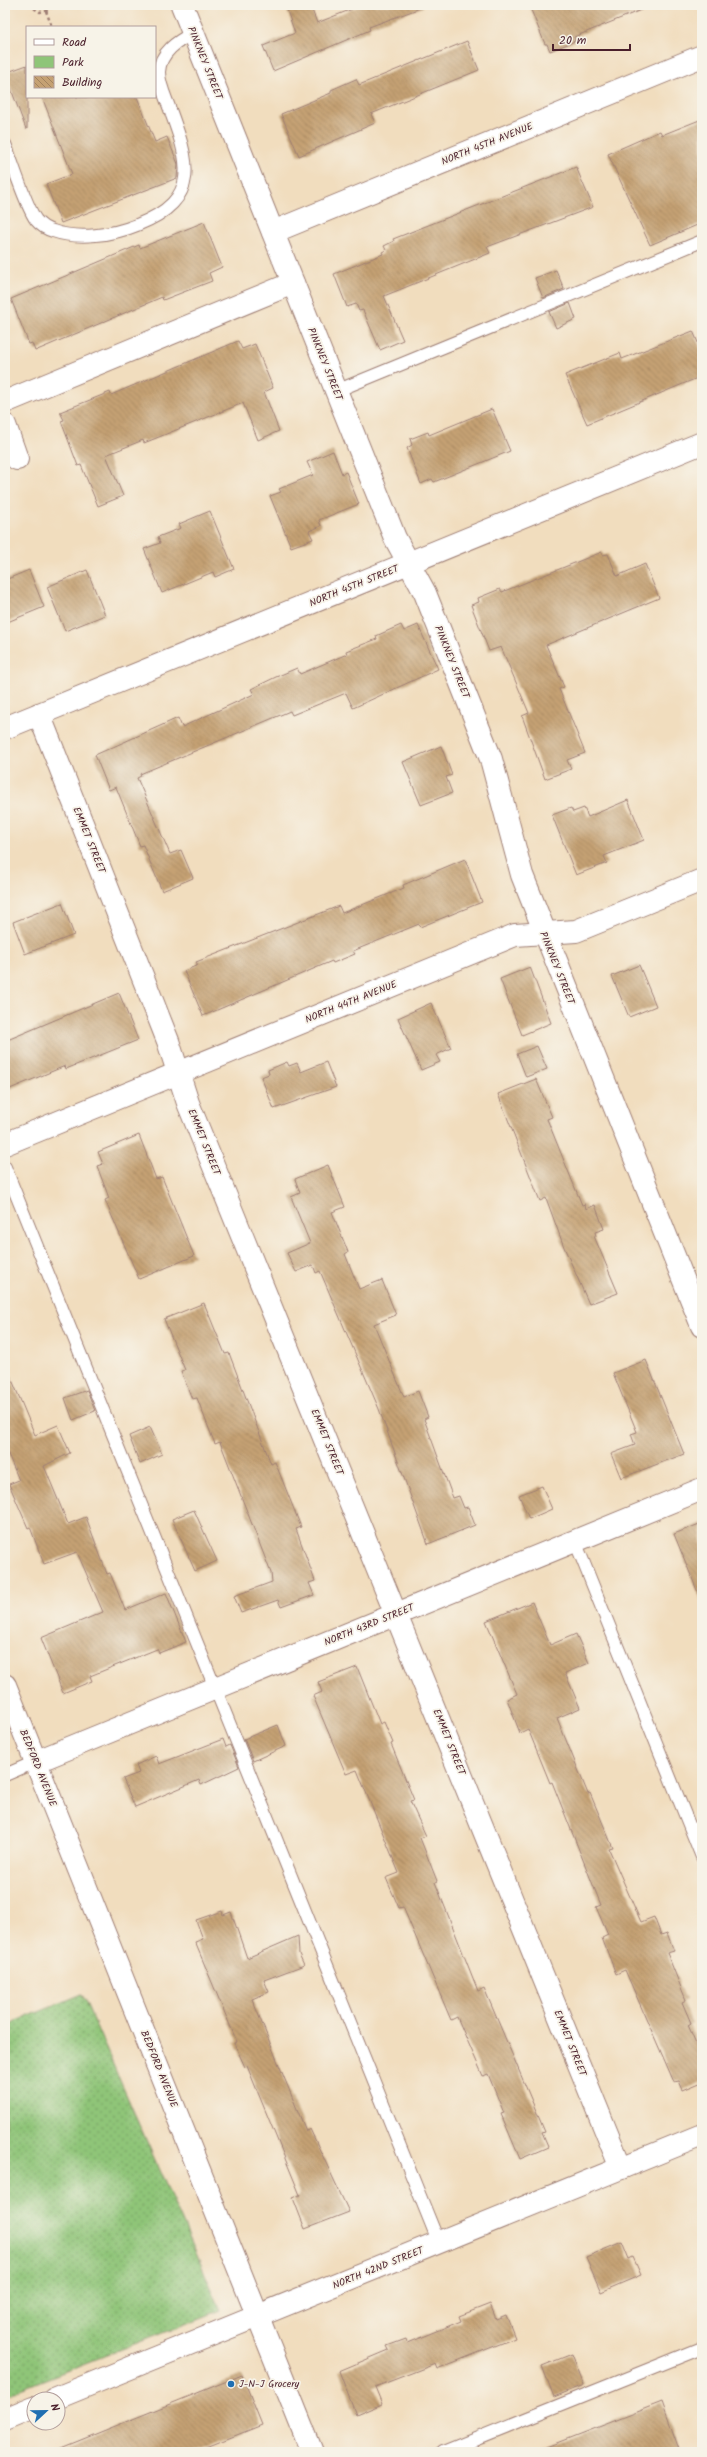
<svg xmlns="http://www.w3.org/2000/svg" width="707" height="2457" font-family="Kalam,sans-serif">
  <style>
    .green { fill: url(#green-dots); stroke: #6c7252 }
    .building { fill: url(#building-back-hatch) }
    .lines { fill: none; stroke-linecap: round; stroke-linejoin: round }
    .service-casing { stroke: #9e7e74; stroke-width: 14 }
    .minor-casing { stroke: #9e7e74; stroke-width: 24 }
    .tertiary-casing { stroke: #9e7e74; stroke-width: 24 }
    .path { stroke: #9e7e74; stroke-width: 2.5; stroke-dasharray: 3 3; stroke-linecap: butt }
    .service { stroke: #fff; stroke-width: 12 }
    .minor { stroke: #fff; stroke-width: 22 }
    .tertiary { stroke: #fff; stroke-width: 22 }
    .poi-dot { fill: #1f6fb2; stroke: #f7f3e8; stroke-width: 1.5 }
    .labels { text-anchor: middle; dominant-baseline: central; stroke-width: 3.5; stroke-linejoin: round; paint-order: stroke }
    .street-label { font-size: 10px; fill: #4a1f2b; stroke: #f7f3e8 }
    .poi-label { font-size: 10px; fill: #4a1f2b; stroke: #f7f3e8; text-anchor: start }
  </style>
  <defs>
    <pattern id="green-dots" width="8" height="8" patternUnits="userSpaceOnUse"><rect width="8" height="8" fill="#8fc578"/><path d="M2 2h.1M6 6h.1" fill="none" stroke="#779f63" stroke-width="1.8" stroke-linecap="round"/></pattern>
    <pattern id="building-back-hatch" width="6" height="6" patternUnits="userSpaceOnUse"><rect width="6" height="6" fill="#c5a173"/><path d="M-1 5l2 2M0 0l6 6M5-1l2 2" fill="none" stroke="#a2835f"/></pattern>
  </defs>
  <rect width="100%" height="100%" fill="#f7f3e8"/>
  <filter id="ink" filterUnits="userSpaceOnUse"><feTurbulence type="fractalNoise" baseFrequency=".025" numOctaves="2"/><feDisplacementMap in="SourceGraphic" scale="8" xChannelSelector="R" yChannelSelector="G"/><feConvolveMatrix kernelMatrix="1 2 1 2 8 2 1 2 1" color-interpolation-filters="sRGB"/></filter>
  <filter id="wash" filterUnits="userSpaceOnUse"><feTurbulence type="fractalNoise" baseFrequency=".012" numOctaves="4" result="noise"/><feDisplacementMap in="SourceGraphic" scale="16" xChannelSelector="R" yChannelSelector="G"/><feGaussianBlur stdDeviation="0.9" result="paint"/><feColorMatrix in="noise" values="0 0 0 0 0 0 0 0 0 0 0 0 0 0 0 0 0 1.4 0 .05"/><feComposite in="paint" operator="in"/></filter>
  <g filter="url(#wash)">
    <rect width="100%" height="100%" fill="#f1ddbe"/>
    <path class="green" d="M 82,1994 L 221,2310 L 5,2395 L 5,2026 Z"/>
    <g id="blocks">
      <g class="building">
        <path d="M 285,5 L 310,5 L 317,23 L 362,5 L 423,5 L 423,7 L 369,27 L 370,30 L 273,71 L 263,46 L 295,33 Z"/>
        <path d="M 529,5 L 650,5 L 651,6 L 574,37 L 575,41 L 550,51 L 547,44 L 545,44 Z"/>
        <path d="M 467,41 L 479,70 L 371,114 L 375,123 L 299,156 L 281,114 L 331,93 L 331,90 L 356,79 L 359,85 Z"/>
        <path d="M 27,65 L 27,129 L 26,129 L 5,73 Z"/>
        <path d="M 42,97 L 137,97 L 155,142 L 167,137 L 178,164 L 177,178 L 61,223 L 46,184 L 72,174 Z"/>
        <path d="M 702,119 L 702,223 L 650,245 L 608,154 L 660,131 L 662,135 Z"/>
        <path d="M 576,167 L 593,207 L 487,247 L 490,253 L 384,296 L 403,340 L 380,350 L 363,310 L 359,311 L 356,304 L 347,307 L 334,274 L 383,254 L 382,252 L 386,250 L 384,246 L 394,241 L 393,239 Z"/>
        <path d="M 204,222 L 222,267 L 209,273 L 212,281 L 163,300 L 162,297 L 35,351 L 32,343 L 29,344 L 11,299 L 139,245 L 140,248 Z"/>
        <path d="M 556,270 L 564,289 L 543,298 L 535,278 Z"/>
        <path d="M 570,303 L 576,319 L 556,328 L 549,312 Z"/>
        <path d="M 693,331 L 702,352 L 702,376 L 587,424 L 565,375 L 620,353 L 622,359 Z"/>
        <path d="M 238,341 L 242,349 L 255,344 L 273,388 L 264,392 L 279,431 L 258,440 L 243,403 L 144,443 L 143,440 L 106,455 L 123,496 L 98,506 L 81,465 L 78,466 L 61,421 L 64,420 L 60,412 L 110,392 L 111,395 Z"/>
        <path d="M 492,409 L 510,451 L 434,482 L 432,479 L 421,484 L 407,448 L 412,445 L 410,439 L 428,432 L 429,435 Z"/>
        <path d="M 333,451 L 342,474 L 346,472 L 359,504 L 319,520 L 321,526 L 309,531 L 313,539 L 291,547 L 270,496 L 281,492 L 279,489 L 313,475 L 307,462 Z"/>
        <path d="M 210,511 L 234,569 L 215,577 L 213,572 L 162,593 L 144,549 L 160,543 L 158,537 L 181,528 L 179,524 Z"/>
        <path d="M 602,552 L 603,555 L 608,554 L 617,576 L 645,564 L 659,598 L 546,645 L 564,687 L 559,689 L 585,753 L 567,760 L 571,769 L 545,779 L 522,716 L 529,713 L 501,647 L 489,651 L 471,605 L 479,602 L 478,598 L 500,589 L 502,592 Z"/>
        <path d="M 29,570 L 44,607 L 5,623 L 5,580 Z"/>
        <path d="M 87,570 L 105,615 L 65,631 L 47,587 Z"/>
        <path d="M 401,625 L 404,631 L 418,625 L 438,669 L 353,708 L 346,693 L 292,715 L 290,711 L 140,774 L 141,776 L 137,778 L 170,854 L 181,850 L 193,878 L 162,891 L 143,845 L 140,846 L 116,787 L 109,790 L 95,755 L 178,718 L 182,727 L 254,694 L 251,689 L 276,677 L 297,668 L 300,674 L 347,654 L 346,651 L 377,639 L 376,636 Z"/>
        <path d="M 441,746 L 452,775 L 446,777 L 452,793 L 421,805 L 403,762 Z"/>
        <path d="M 628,800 L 644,840 L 604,856 L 607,863 L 576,875 L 552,815 L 571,808 L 573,812 L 584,808 L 588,817 Z"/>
        <path d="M 465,859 L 482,902 L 420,927 L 419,924 L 353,951 L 355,954 L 333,963 L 332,961 L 203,1016 L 184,971 L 198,965 L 196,962 L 339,906 L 342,913 L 404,888 L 403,885 Z"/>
        <path d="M 62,903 L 74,935 L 25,954 L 13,922 Z"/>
        <path d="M 639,965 L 656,1006 L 629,1017 L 612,976 Z"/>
        <path d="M 530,967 L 551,1023 L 522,1035 L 500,979 Z"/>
        <path d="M 119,993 L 138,1040 L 66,1069 L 65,1066 L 5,1091 L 5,1041 Z"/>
        <path d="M 431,1003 L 451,1048 L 436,1055 L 440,1062 L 421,1070 L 398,1018 Z"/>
        <path d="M 537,1046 L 547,1069 L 526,1077 L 517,1054 Z"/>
        <path d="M 287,1062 L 289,1066 L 297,1063 L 301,1072 L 326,1062 L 336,1087 L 274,1109 L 261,1077 L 269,1074 L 268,1070 Z"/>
        <path d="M 536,1079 L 552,1117 L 547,1119 L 582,1205 L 585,1204 L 586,1209 L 595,1205 L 604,1229 L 595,1232 L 596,1236 L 594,1236 L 618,1293 L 589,1304 L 564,1247 L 546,1198 L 540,1201 L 498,1094 Z"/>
        <path d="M 139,1135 L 156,1179 L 162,1177 L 194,1256 L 139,1279 L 105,1200 L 109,1198 L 97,1166 L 103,1164 L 98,1152 Z"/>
        <path d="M 328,1165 L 345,1207 L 332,1212 L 348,1252 L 345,1254 L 359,1289 L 382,1280 L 396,1315 L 374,1324 L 404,1397 L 418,1391 L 428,1417 L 424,1419 L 453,1498 L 459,1496 L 464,1508 L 468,1507 L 475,1525 L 428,1544 L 379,1409 L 320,1271 L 316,1273 L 313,1265 L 296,1272 L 287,1253 L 310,1243 L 291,1197 L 300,1193 L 295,1179 Z"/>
        <path d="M 204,1303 L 225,1354 L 229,1353 L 271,1464 L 275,1462 L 301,1527 L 296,1529 L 315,1581 L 309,1583 L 314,1595 L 281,1607 L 278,1600 L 241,1613 L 234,1596 L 272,1582 L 271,1573 L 220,1442 L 215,1444 L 197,1398 L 192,1399 L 181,1371 L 185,1370 L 164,1319 Z"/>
        <path d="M 646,1360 L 684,1454 L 621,1478 L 611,1454 L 635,1445 L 631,1434 L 637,1432 L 613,1373 Z"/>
        <path d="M 5,1363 L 35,1435 L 58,1425 L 70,1453 L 44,1466 L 68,1524 L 86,1517 L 107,1574 L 110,1573 L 125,1610 L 166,1593 L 186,1642 L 159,1653 L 157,1649 L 90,1676 L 92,1681 L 63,1693 L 41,1638 L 103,1612 L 77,1552 L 44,1564 L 30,1527 L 28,1528 L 9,1484 L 19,1480 L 5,1447 Z"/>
        <path d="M 87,1390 L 95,1411 L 73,1420 L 65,1398 Z"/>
        <path d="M 150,1427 L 162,1454 L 140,1464 L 129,1436 Z"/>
        <path d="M 542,1486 L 552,1509 L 529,1519 L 519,1495 Z"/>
        <path d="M 194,1510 L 217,1561 L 195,1571 L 172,1519 Z"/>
        <path d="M 702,1523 L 702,1600 L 701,1600 L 674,1534 Z"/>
        <path d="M 532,1602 L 550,1645 L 576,1634 L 589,1663 L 565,1673 L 580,1708 L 557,1718 L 588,1794 L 590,1793 L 613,1848 L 609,1849 L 641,1922 L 654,1917 L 661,1935 L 667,1933 L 674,1951 L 667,1953 L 686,2000 L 682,2002 L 691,2023 L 688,2025 L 702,2057 L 702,2082 L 683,2090 L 679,2081 L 674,2082 L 625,1970 L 616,1974 L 602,1938 L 608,1935 L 596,1907 L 601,1905 L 552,1782 L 550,1783 L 528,1729 L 520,1733 L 507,1699 L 517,1694 L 486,1621 Z"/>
        <path d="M 357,1667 L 380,1724 L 384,1722 L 393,1743 L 391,1744 L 414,1800 L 410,1801 L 426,1836 L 420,1838 L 437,1881 L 435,1882 L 478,1991 L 484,1988 L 545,2132 L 542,2133 L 548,2147 L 520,2159 L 501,2114 L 504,2113 L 488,2074 L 483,2076 L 457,2017 L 451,2020 L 403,1907 L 399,1908 L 386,1878 L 399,1873 L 357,1770 L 346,1774 L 313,1696 L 322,1692 L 318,1682 Z"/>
        <path d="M 278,1725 L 286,1746 L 253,1761 L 244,1739 Z"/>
        <path d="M 223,1739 L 226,1747 L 230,1745 L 239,1767 L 201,1785 L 199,1780 L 135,1807 L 123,1779 L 139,1773 L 136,1765 L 156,1756 L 159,1764 Z"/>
        <path d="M 222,1911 L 223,1915 L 231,1912 L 247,1958 L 298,1936 L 299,1954 L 304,1965 L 264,1980 L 269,1992 L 252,1999 L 306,2131 L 310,2129 L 349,2212 L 305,2229 L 293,2198 L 300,2195 L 247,2066 L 245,2067 L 234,2043 L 237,2042 L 195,1942 L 203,1939 L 196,1920 Z"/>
        <path d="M 622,2242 L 629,2259 L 633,2257 L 641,2275 L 601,2292 L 586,2257 Z"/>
        <path d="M 490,2304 L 496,2319 L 506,2315 L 515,2338 L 437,2369 L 435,2364 L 375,2387 L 382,2404 L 356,2415 L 339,2371 L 389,2350 L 387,2346 L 406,2339 L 407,2343 L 461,2321 L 459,2316 Z"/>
        <path d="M 572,2354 L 584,2385 L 554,2397 L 542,2366 Z"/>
        <path d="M 242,2375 L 262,2425 L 194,2452 L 51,2452 Z"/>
        <path d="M 662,2402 L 680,2452 L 537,2452 L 536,2451 Z"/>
      </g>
    </g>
  </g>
  <g filter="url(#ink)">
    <use href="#blocks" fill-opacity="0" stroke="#9e7e74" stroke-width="1"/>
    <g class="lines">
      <defs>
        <g id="service">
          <path d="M 5,144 C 12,161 26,207 36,220 C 41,226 46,229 53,231 C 78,240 113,235 137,225 C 203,199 189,161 169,107 C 165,96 159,84 159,72 C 160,52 178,41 193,33"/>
          <path d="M 336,391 L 702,241"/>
          <path d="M 5,1167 L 439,2243"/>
          <path d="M 575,1541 L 702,1857"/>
          <path d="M 5,1775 L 35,1762"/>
          <path d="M 443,2452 L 702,2348"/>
        </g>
        <g id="minor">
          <path d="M 182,5 L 395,538 L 425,593 L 491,759 L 522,875 L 702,1326"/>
          <path d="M 273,232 L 702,56"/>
          <path d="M 5,402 L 293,283"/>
          <path d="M 5,425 L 17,459"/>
          <path d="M 39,714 L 168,1041 L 188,1103 L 621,2168"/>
          <path d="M 5,728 L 702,443"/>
          <path d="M 5,1144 L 515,935 L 576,931 L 702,880"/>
          <path d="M 35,1762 L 702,1489"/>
          <path d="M 54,2399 L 702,2135"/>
          <path d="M 5,2419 L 34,2407"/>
        </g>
        <path id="tertiary" d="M 5,1685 L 312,2452"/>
      </defs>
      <use href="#service" class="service-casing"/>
      <use href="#minor" class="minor-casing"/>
      <use href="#tertiary" class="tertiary-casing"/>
      <g class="path">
        <path d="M 29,5 L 40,12 L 49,10 L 53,5"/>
        <path d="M 46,11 L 52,27"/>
      </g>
      <use href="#service" class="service"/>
      <use href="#minor" class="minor"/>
      <use href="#tertiary" class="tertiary"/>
    </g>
  </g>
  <circle class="poi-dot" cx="231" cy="2384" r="4"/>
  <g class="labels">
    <g class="street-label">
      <text transform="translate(205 63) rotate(68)">PINKNEY STREET</text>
      <text transform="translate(487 144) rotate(-22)">NORTH 45TH AVENUE</text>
      <text transform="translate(325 364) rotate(68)">PINKNEY STREET</text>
      <text transform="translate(354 586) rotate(-22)">NORTH 45TH STREET</text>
      <text transform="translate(452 662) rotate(68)">PINKNEY STREET</text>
      <text transform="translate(89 840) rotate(68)">EMMET STREET</text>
      <text transform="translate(557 968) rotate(68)">PINKNEY STREET</text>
      <text transform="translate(351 1002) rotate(-22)">NORTH 44TH AVENUE</text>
      <text transform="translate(204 1142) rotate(68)">EMMET STREET</text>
      <text transform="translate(327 1442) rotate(68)">EMMET STREET</text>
      <text transform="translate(369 1625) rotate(-22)">NORTH 43RD STREET</text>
      <text transform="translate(449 1742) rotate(68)">EMMET STREET</text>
      <text transform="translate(38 1768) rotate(68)">BEDFORD AVENUE</text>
      <text transform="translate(570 2043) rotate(68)">EMMET STREET</text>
      <text transform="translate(159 2069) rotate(68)">BEDFORD AVENUE</text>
      <text transform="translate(378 2268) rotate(-22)">NORTH 42ND STREET</text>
    </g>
    <g class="poi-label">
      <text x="239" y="2384">J-N-J Grocery</text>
    </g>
  </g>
  <rect width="707" height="2457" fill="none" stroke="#f7f3e8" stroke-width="20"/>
  <rect x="26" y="26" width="130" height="72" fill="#f7f3e8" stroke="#b29e9c"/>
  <rect x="34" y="39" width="20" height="6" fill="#ffffff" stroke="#b29e9c"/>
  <text x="62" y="46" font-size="12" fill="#4a1f2b">Road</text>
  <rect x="34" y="56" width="20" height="12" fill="#8fc578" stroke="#b29e9c"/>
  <text x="62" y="66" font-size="12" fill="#4a1f2b">Park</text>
  <rect x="34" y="76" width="20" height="12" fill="url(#building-back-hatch)" stroke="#b29e9c"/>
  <text x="62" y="86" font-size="12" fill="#4a1f2b">Building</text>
  <g transform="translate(46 2411) rotate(68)"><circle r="19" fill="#f7f3e8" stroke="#b29e9c"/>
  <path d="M0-3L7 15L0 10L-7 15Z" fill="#1f6fb2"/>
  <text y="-6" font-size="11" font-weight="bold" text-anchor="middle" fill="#4a1f2b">N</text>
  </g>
  <path d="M553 44v6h77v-6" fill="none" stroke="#4a1f2b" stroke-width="2"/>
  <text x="559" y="44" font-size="12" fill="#4a1f2b" stroke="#f7f3e8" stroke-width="3" paint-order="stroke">20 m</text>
</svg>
